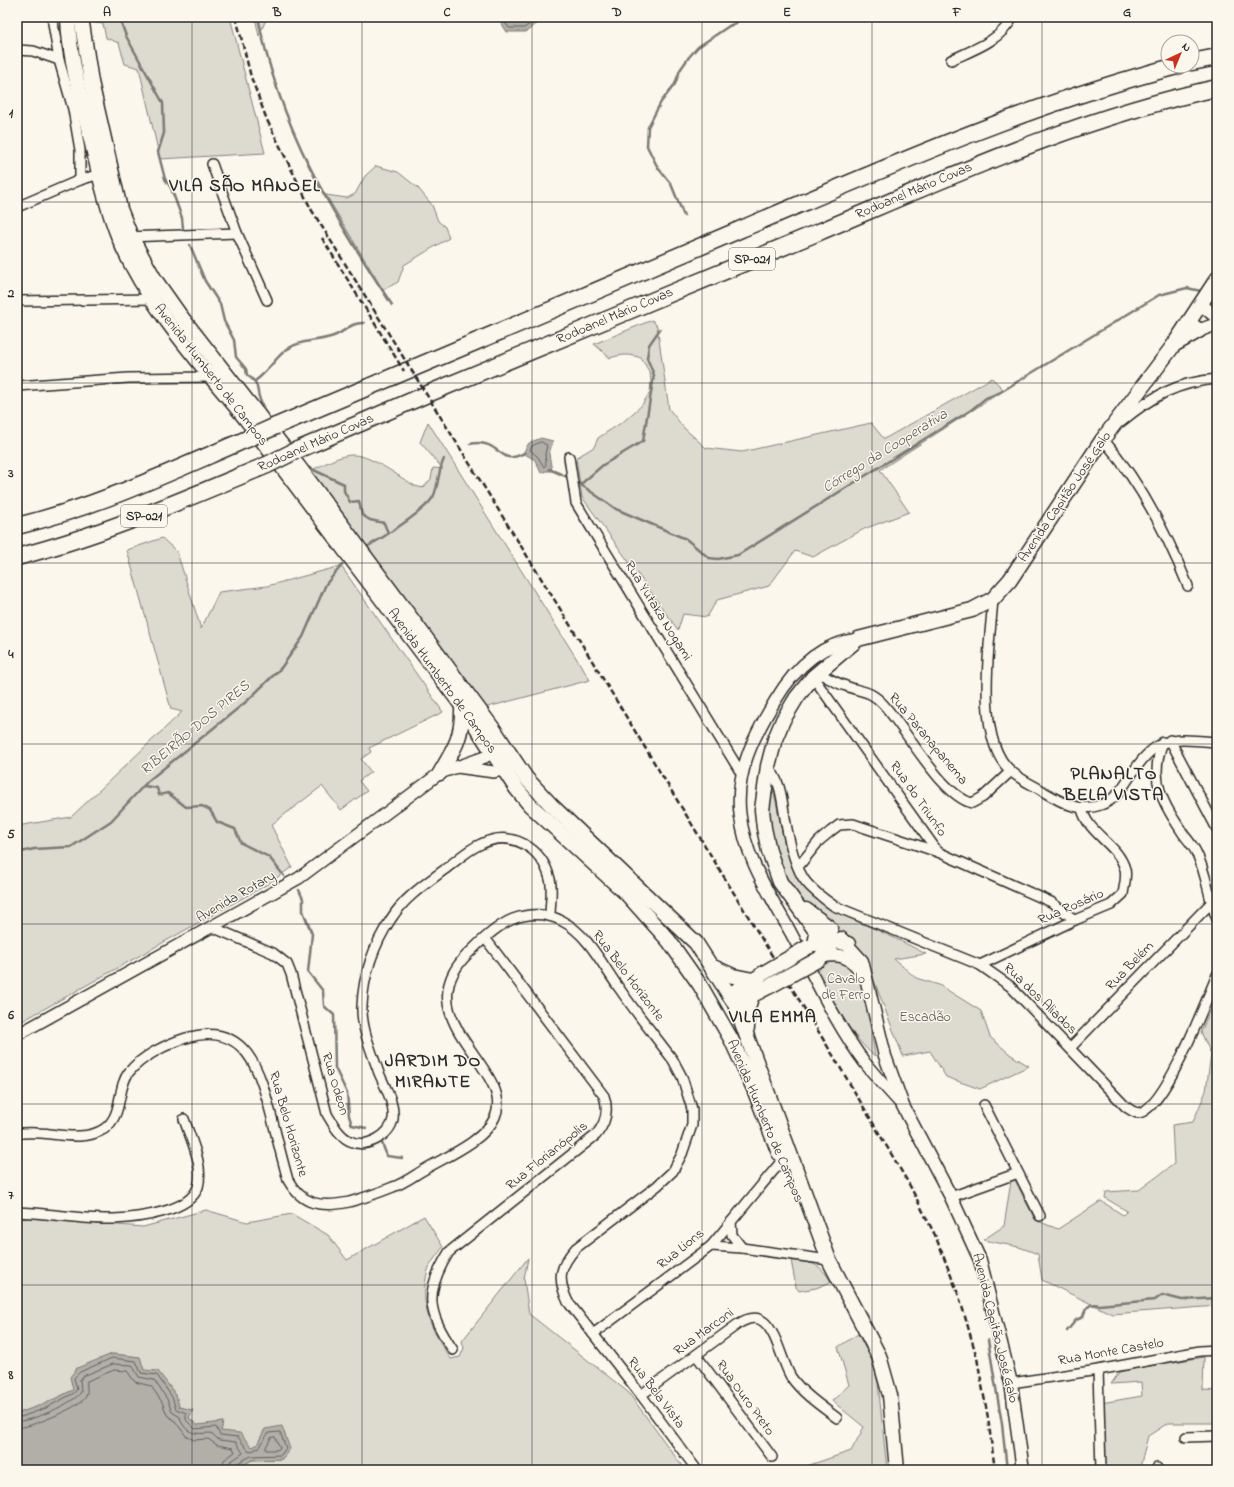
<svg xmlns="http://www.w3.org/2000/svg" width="1234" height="1487" font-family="'Indie Flower',sans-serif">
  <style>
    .green { fill: #dddad0; stroke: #84827e }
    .water { fill: #b1afa7; stroke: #7b7a75 }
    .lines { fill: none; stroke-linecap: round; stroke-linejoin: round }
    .shore { stroke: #61605d; stroke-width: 1 }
    .stream { stroke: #7b7a75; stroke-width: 2.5 }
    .minor-casing { stroke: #2b2b2b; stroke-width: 12 }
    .tertiary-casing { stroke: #2b2b2b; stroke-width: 14 }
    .secondary-casing { stroke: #2b2b2b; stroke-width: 15 }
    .primary-casing { stroke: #2b2b2b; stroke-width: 17 }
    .trunk-casing { stroke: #2b2b2b; stroke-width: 17 }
    .motorway-casing { stroke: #2b2b2b; stroke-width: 19 }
    .minor { stroke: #fbf7ec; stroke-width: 9 }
    .tertiary { stroke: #fbf7ec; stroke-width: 11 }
    .secondary { stroke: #fbf7ec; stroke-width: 12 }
    .primary { stroke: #fbf7ec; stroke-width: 14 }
    .trunk { stroke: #fbf7ec; stroke-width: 14 }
    .motorway { stroke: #fbf7ec; stroke-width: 16 }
    .rail { stroke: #2b2b2b; stroke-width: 2.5; stroke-dasharray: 6 3; stroke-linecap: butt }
    .primary-bridge-casing { stroke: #2b2b2b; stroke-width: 17; stroke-linecap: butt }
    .motorway-bridge-casing { stroke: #2b2b2b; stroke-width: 19; stroke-linecap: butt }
    .primary-bridge { stroke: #fbf7ec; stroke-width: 14 }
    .motorway-bridge { stroke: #fbf7ec; stroke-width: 16 }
    .grid { fill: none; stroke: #2b2b2b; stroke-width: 1; stroke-opacity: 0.55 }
    .labels { text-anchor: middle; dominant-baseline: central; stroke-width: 3; stroke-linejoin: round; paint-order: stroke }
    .shield { fill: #fbf7ec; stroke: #696865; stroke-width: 1 }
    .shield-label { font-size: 13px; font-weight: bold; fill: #2b2b2b }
    .street-label { font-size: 14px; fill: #2b2b2b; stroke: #fbf7ec }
    .park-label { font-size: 14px; fill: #585754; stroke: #fbf7ec }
    .water-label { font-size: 15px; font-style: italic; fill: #5a5956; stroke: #fbf7ec }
    .district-label { font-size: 18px; font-weight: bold; letter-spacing: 1px; fill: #2b2b2b; stroke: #fbf7ec }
    .neatline { fill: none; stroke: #2b2b2b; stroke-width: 1.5 }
    .grid-label { font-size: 13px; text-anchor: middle; font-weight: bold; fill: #2b2b2b }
  </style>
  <rect width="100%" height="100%" fill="#fbf7ec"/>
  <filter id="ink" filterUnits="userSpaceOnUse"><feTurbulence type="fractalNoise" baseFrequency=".025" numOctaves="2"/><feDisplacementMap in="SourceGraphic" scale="8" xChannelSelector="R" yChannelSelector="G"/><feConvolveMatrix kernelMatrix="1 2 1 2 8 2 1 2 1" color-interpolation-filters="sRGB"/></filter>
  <g filter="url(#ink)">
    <g class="green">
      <path d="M 89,17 L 230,17 L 265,153 L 160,159 L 139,68 L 125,64 L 119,43 L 106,38 L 103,24 L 89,22 Z"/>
      <path d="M 255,17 L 267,17 L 259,36 Z"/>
      <path d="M 376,166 L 398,172 L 418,188 L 432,205 L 438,221 L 445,227 L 449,238 L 404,265 L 398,282 L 383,290 L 326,195 L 347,198 L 355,194 L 365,176 Z"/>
      <path d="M 652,320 L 657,326 L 669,409 L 684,428 L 706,448 L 742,452 L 871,423 L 884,439 L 992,378 L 1004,390 L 880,470 L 909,512 L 864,529 L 813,557 L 795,551 L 769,586 L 717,600 L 707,617 L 683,614 L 678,630 L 582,497 L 576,458 L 594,447 L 598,438 L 624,421 L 642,405 L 650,392 L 651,381 L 650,373 L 641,358 C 630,354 622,354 610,358 L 594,344 Z"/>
      <path d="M 428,422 L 590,680 L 484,708 L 307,472 C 321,467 339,454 354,455 C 373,456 399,477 415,486 L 423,488 L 431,479 L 433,468 L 443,469 L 420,442 Z"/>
      <path d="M 162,538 L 177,552 L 201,629 L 219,592 L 267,586 L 341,566 L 443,712 L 369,748 L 371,752 L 361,759 L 371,772 L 359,781 L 367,791 L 341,810 L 322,786 L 271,825 L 292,867 L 268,884 L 17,1024 L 17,826 L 71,817 L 182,712 L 171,709 L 127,550 Z"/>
      <path d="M 773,790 C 780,814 781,839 791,861 C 808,903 841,914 879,931 C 895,938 911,946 926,954 L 894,959 L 916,978 L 939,985 L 981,1011 L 990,1037 L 1011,1055 L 1029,1066 L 980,1089 L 946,1077 L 930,1051 L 903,1056 L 863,952 L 845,935 L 796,897 L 779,870 L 765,813 L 768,794 Z"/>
      <path d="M 834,959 L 849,965 L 860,977 L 869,1015 L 875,1056 C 853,1041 831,996 818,972 L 823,963 Z"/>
      <path d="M 1217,993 L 1217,1306 L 1112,1314 L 1042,1280 L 1038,1254 L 1019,1247 L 983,1240 L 1004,1226 L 1011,1181 L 1015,1180 L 1035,1220 L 1058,1229 L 1101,1201 L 1123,1215 L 1127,1211 L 1105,1198 L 1106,1192 L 1139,1190 L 1174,1164 L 1172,1125 L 1193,1122 L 1206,1091 L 1211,1054 L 1201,1032 Z"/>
      <path d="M 206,1210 L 247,1222 L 292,1214 L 328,1235 L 347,1260 L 424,1216 L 443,1247 C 438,1254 431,1262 428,1270 C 418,1305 432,1332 451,1359 L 460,1357 L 464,1348 L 462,1341 L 528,1258 L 524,1279 L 529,1314 L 628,1392 L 685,1470 L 234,1470 L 252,1460 L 282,1459 L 265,1429 L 257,1445 L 251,1448 L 221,1431 L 223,1422 L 197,1426 L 179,1407 L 176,1395 L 143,1370 L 140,1357 L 112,1354 L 77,1369 L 73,1390 L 44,1404 L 19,1413 L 17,1412 L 17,1219 L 35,1218 L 143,1227 Z"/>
      <path d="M 791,1260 C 812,1263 820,1262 831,1282 L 816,1288 L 799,1291 L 796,1287 Z"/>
      <path d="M 858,1334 L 872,1361 L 878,1383 L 887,1470 L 795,1470 L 851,1451 L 864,1427 L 832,1401 L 849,1385 L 838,1347 Z"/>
      <path d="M 1204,1357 L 1203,1390 L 1217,1391 L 1217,1423 L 1168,1423 L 1148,1436 L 1141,1463 L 1142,1470 L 1105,1470 L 1101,1403 L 1142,1396 L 1141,1382 L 1111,1384 L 1120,1371 Z"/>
    </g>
    <g class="water">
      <path d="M 497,17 L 533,17 L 538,23 L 526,32 L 507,32 Z"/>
      <path d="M 541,438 L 553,441 L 549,454 L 552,471 L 546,471 L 541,473 L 535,460 L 523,453 L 529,443 Z"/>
      <path d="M 112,1354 L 140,1357 L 144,1370 L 158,1371 L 176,1395 L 179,1407 L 193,1410 L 189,1418 L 197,1425 L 223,1422 L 221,1431 L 240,1433 L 252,1447 L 257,1445 L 265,1429 L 282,1426 L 290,1449 L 282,1459 L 252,1460 L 234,1470 L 17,1470 L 17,1412 L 19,1413 L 44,1404 L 73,1390 L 70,1377 L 77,1368 Z"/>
    </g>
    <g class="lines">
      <g class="shore">
        <path d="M 501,17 L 509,28 L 524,28 L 531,23 L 530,17"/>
        <path d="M 541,442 L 547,445 L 545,454 L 546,465 L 544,467 L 538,457 L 530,450 L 532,446 Z"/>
        <path d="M 17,1416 L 21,1417 L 46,1408 L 74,1393 L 77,1389 L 74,1378 L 80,1372 L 112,1358 L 136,1361 L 141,1373 L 157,1375 L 172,1397 L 176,1409 L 186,1413 L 186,1420 L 195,1429 L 216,1427 L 220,1435 L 238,1437 L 248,1450 L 252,1451 L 260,1447 L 268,1433 L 280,1432 L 286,1448 L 281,1455 L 251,1456 L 234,1465 L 233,1470"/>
        <path d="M 17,1421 C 29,1423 76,1402 81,1392 L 80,1380 L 83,1376 L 113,1364 L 132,1365 L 139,1377 L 154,1380 L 167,1399 L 172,1412 L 180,1417 C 185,1435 196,1434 211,1433 L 219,1440 L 236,1442 L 243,1453 L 230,1462 L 227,1470"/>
        <path d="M 17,1428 C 29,1428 78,1408 85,1398 C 89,1392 86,1386 87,1381 L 114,1370 L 127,1371 L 135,1382 L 151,1386 L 162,1402 L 167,1415 L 175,1421 L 186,1436 L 194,1440 L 208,1439 L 217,1445 L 233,1448 L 235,1452 L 224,1460 L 221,1470"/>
        <path d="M 275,1437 L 280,1448 L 277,1450 L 266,1450 L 266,1447 L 271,1438 Z"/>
      </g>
      <g class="stream">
        <path d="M 119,17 L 126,36 L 163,103 L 164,133 L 158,152 L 165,179 L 171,188 L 182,218 L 183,228"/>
        <path d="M 258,17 C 280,129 331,212 392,305"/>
        <path d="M 684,216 L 671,184 L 658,168 L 647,146 L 648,127 L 661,102 L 675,84 L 680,70 L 689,57 L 698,47 L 729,26 L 736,23 L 741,17"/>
        <path d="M 190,245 L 205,281 L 220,304 L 224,321 L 234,340 L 236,357 L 246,369 L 247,375 C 261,385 255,386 260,400 C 262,405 265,409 265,415"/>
        <path d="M 255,381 C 268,372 274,359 286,350 C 300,339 321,342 336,335 C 347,330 352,322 364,323"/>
        <path d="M 470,444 C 495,438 500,460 513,457 C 517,457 521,454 525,453"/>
        <path d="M 305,466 L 344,484 L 344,491 L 350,502 L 359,501 L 362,515 L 370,520 L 384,523 L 388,533"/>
        <path d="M 549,469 L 570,478"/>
        <path d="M 574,480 L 616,509 L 686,539 L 709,558 L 718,559 L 738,555 L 971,410 L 986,398 L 999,393 L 1159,295 L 1187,288 L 1201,291"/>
        <path d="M 581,484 L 603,465 L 643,441 L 654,375 L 647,358 L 649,345 L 660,329"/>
        <path d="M 365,548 C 379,540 429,509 434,495 C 439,483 438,471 444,459"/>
        <path d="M 144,786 L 157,788 L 159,795 L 168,793 L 186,807 L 202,806 L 210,810 L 217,822 L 235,829 L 241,843 L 269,857 L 284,876"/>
        <path d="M 17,853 L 34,849 L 71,847 L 111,821 L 148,781 L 247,701 L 281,668 L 303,637 L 326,584 L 343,564"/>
        <path d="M 299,890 L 303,899 L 303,911 L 312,934 L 308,972 L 323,991 L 324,1006 L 334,1015 L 335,1068 L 347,1093 L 349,1116 L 352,1125 L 366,1128"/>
        <path d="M 379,1141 L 382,1143 L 387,1156 L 402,1158"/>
        <path d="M 1067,1331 L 1076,1320 L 1083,1317 C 1085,1308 1090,1302 1099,1305 L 1155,1300 L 1162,1295 L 1182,1300 L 1217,1298"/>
        <path d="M 988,1340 L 1002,1424 L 1007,1470"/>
      </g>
      <defs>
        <g id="minor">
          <path d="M 52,17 L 59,60 L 73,109 L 80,150 L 80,180"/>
          <path d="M 17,50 L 33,51 L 59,60"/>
          <path d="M 951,60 C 975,49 1000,41 1013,17"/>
          <path d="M 212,164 L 237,233 L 267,300"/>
          <path d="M 17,207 L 80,180 L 103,173"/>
          <path d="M 126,237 L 237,233"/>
          <path d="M 17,301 L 155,299"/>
          <path d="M 17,386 L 128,378 L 213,377"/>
          <path d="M 1121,422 C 1151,397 1177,382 1217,379"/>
          <path d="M 1103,439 C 1140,482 1167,534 1188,586"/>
          <path d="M 569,457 L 576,503 L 741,773"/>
          <path d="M 993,599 C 990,643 974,740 1011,771 C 1020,780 1034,785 1044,792 C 1064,804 1081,813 1103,804 C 1114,800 1121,790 1127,781 C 1156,736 1166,738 1217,742"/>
          <path d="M 818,673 C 827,677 836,683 846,686 C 862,693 869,689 883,704 C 907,730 940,794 972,803 L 983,797 L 1011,771"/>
          <path d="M 813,677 L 938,852 L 1051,902 L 1075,920"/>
          <path d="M 1170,740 L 1217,829"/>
          <path d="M 1163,742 C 1148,780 1163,803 1184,835 C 1188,840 1193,846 1196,852 C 1207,873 1208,898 1217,919"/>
          <path d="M 768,766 C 780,782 781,793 784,812 C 787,831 793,866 806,882 C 814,892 824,899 834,906 L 980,965 L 1010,986 L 1126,1107 C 1131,1110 1136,1115 1142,1112 C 1168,1101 1205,1003 1217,975"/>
          <path d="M 798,867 L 819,841 L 831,831 L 839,825 L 853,824 L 938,852"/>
          <path d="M 212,927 L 273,953 L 287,964 L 291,974 L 327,1114 C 333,1124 339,1136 350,1141 C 366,1149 390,1136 393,1119 C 395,1104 385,1087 379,1073 C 372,1053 361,1028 362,1006 C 363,976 374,944 391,919 C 404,898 425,884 444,870 C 456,861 467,850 481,844 C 512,829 542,848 550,879 C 553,890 550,904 550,916"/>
          <path d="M 980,965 L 1075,920 L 1111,905 L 1123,894 C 1124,886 1127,877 1125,869 C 1118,844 1088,834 1082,809"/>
          <path d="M 1070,1048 L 1211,903"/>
          <path d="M 984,1105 L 1040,1216"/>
          <path d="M 17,1134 C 44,1128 79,1145 104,1129 C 124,1115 116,1089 129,1072 C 142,1056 167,1044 186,1038 C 247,1020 260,1072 272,1118 C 277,1138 282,1159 288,1180 C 302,1205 321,1208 349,1202 C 364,1198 378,1193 393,1187 C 405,1183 416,1174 427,1168 C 448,1156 485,1140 495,1117 C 517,1068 397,1016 473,949 C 484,938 498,925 513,919 C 529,913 547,913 562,921 C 588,934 603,966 619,988 C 636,1013 655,1036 673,1060 L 682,1077 L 692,1109 L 692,1125 L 682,1154 L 673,1171 L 657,1186 L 576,1248 C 559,1267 557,1279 568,1302 L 641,1395 L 697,1470"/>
          <path d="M 951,1197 L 1018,1173"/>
          <path d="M 17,1212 C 49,1213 83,1220 114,1219 C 137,1218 190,1212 198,1187 C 204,1165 191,1140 184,1119"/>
          <path d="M 731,1222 L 732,1235 L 742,1248"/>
          <path d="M 711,1246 L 742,1248 L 829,1260"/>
          <path d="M 593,1334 L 711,1246 L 789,1152"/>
          <path d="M 453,1350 C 427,1311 424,1293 449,1252 L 596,1135 C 606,1123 609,1111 604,1096 L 485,938"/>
          <path d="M 696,1355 L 772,1457"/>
          <path d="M 1098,1370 L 1101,1470"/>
          <path d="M 1011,1383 L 1098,1370 L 1200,1351 L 1217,1350"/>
          <path d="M 641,1395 L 738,1324 C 746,1319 756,1315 764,1322 C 777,1333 782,1362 791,1377 C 803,1394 821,1406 837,1418"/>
          <path d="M 1186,1437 L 1217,1436"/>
          <path d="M 1157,1470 L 1157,1468"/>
        </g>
        <g id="tertiary">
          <path d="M 858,639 C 820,643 794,669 775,701 C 754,736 735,772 740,814 C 745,859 771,896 792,935 C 815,978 835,1023 865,1063 C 877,1078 890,1092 903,1106"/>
          <path d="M 457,767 L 494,772 L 512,768"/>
          <path d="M 17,1035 L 299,878 L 440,773 L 485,757 L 499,747"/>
        </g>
        <g id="secondary">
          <path d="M 1201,304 L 1217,318"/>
          <path d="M 1192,324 L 1200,330 L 1217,324"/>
          <path d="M 841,938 L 862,961 L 885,1056 L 903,1106 L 951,1197 L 980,1260 L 1011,1383 L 1023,1470"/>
          <path d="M 822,957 C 841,952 853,958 863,975"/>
        </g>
        <g id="primary">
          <path d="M 1177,343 L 1200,330"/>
          <path d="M 806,910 L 830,928 L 831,946 L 819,959"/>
          <path d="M 824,941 L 837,941 L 848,944"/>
          <path d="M 815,944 L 817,934 L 815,930 L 780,882 L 769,851 L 764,828 L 762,810 L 768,766 L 775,739 L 783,720 L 797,697 L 813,677 L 858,639 L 972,610 L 993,599 L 1010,580 L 1103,439 L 1173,346 L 1217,279"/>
          <path d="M 729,995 L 760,976"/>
          <path d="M 735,1004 L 770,986"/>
        </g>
        <g id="trunk">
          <path d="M 68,17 C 69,54 79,91 88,127 C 97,164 105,203 119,238 C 146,304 201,364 246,419 L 466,711 L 516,788 L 530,805 L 627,894 L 669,941 L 700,985 L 731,1039 L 754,1089 L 779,1153"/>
          <path d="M 81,17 L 91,82 L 120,209 L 131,237 L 155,280 L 179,314 L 298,466 L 494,730 L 526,778 L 552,806 L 696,943 L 735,1004 L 829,1260 L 879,1356 L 890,1395 L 897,1470"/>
          <path d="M 440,773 C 455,748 463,736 462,706"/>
          <path d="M 713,967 L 733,976 L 753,980"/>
          <path d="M 747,1028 L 747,1010 L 752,995"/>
        </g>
        <g id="motorway">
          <path d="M 1192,62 L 1217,57"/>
          <path d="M 276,426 C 431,361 585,296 739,230 C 881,170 1028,104 1177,66"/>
          <path d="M 295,451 C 343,431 390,410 437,390 C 564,337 692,285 819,232 C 949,177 1078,118 1217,88"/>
          <path d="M 17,526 C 97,507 172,471 247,439"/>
          <path d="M 17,557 C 103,535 185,499 267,465"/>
        </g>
      </defs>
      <use href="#minor" class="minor-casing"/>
      <use href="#tertiary" class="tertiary-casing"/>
      <use href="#secondary" class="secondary-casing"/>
      <use href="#primary" class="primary-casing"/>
      <use href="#trunk" class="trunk-casing"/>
      <use href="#motorway" class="motorway-casing"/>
      <use href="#minor" class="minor"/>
      <use href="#tertiary" class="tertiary"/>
      <use href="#secondary" class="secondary"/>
      <use href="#primary" class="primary"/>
      <use href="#trunk" class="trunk"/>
      <use href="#motorway" class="motorway"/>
      <g class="rail">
        <path d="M 236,17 L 251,77 L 267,120 L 311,209 L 572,628 L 834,1057 L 909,1184 L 935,1235 L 959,1296 L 977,1358 L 988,1418 L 995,1470"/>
        <path d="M 322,238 L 404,371"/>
      </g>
      <defs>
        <g id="primary-bridge">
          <path d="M 762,974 L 808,947"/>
          <path d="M 770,986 L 819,959"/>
        </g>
        <g id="motorway-bridge">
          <path d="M 247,439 L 276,426"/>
          <path d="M 267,465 L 295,451"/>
        </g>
      </defs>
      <use href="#primary-bridge" class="primary-bridge-casing"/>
      <use href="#motorway-bridge" class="motorway-bridge-casing"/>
      <use href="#primary-bridge" class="primary-bridge"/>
      <use href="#motorway-bridge" class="motorway-bridge"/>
    </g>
  </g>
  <path class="grid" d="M 192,17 L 192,1470M 362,17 L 362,1470M 532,17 L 532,1470M 702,17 L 702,1470M 872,17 L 872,1470M 1042,17 L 1042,1470M 17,202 L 1217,202M 17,383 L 1217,383M 17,563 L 1217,563M 17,744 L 1217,744M 17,924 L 1217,924M 17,1104 L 1217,1104M 17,1285 L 1217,1285"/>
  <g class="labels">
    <g class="shield">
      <rect x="729" y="248" width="46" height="22" rx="3"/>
      <rect x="121" y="505" width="46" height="22" rx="3"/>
    </g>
    <g class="shield-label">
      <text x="752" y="259">SP-021</text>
      <text x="144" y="516">SP-021</text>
    </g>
    <g class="street-label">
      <text transform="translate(914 191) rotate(-23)">Rodoanel Mário Covas</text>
      <text transform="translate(615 316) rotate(-23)">Rodoanel Mário Covas</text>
      <text transform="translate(211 375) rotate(52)">Avenida Humberto de Campos</text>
      <text transform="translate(316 443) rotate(-24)">Rodoanel Mário Covas</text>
      <text transform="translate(1065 497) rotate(-56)">Avenida Capitão José Galo</text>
      <text transform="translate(658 611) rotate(58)">Rua Yutaka Nogami</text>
      <text transform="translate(442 681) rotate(54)">Avenida Humberto de Campos</text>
      <text transform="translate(928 739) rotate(50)">Rua Paranapanema</text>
      <text transform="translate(918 799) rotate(55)">Rua do Triunfo</text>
      <text transform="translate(236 897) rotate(-30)">Avenida Rotary</text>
      <text transform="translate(1071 907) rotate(-24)">Rua Rosário</text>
      <text transform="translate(1130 966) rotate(-46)">Rua Belém</text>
      <text transform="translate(628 976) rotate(53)">Rua Belo Horizonte</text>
      <text transform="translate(1040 999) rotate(44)">Rua dos Aliados</text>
      <text transform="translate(335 1084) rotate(73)">Rua Odeon</text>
      <text transform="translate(765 1121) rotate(67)">Avenida Humberto de Campos</text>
      <text transform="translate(288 1124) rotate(74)">Rua Belo Horizonte</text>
      <text transform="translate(547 1156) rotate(-39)">Rua Florianópolis</text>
      <text transform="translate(681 1249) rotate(-39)">Rua Lions</text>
      <text transform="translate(995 1328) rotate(76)">Avenida Capitão José Galo</text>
      <text transform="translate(704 1332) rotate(-36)">Rua Marconi</text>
      <text transform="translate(1111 1352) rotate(-10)">Rua Monte Castelo</text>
      <text transform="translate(656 1393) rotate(53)">Rua Bela Vista</text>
      <text transform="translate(745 1398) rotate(54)">Rua Ouro Preto</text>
    </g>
    <g class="park-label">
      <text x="846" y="979">Cavalo<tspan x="846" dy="16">de Ferro</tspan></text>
      <text x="925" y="1017">Escadão</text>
    </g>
    <g class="water-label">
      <text transform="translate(885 451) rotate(-32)">Córrego da Cooperativa</text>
      <text transform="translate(195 728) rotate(-40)">RIBEIRÃO DOS PIRES</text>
    </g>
    <g class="district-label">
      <text x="245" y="187">VILA SÃO MANOEL</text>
      <text x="1114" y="775">PLANALTO<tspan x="1114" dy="21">BELA VISTA</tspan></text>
      <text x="773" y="1018">VILA EMMA</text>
      <text x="433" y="1062">JARDIM DO<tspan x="433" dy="21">MIRANTE</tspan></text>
    </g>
  </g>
  <rect width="1234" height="1487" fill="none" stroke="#fbf7ec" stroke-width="44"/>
  <g transform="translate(1180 54) rotate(44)"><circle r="19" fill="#fbf7ec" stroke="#a8a59f"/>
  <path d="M0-3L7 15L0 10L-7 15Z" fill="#c8321e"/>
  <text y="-6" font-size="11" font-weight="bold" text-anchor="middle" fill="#2b2b2b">N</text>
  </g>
  <rect x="22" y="22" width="1190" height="1443" class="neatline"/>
  <g class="grid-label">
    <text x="107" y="16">A</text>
    <text x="277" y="16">B</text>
    <text x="447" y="16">C</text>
    <text x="617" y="16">D</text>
    <text x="787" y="16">E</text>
    <text x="957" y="16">F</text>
    <text x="1127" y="16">G</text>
    <text x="11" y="117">1</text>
    <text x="11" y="297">2</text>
    <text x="11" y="477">3</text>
    <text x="11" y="658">4</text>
    <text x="11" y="838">5</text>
    <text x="11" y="1019">6</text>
    <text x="11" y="1199">7</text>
    <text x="11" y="1379">8</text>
  </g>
</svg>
